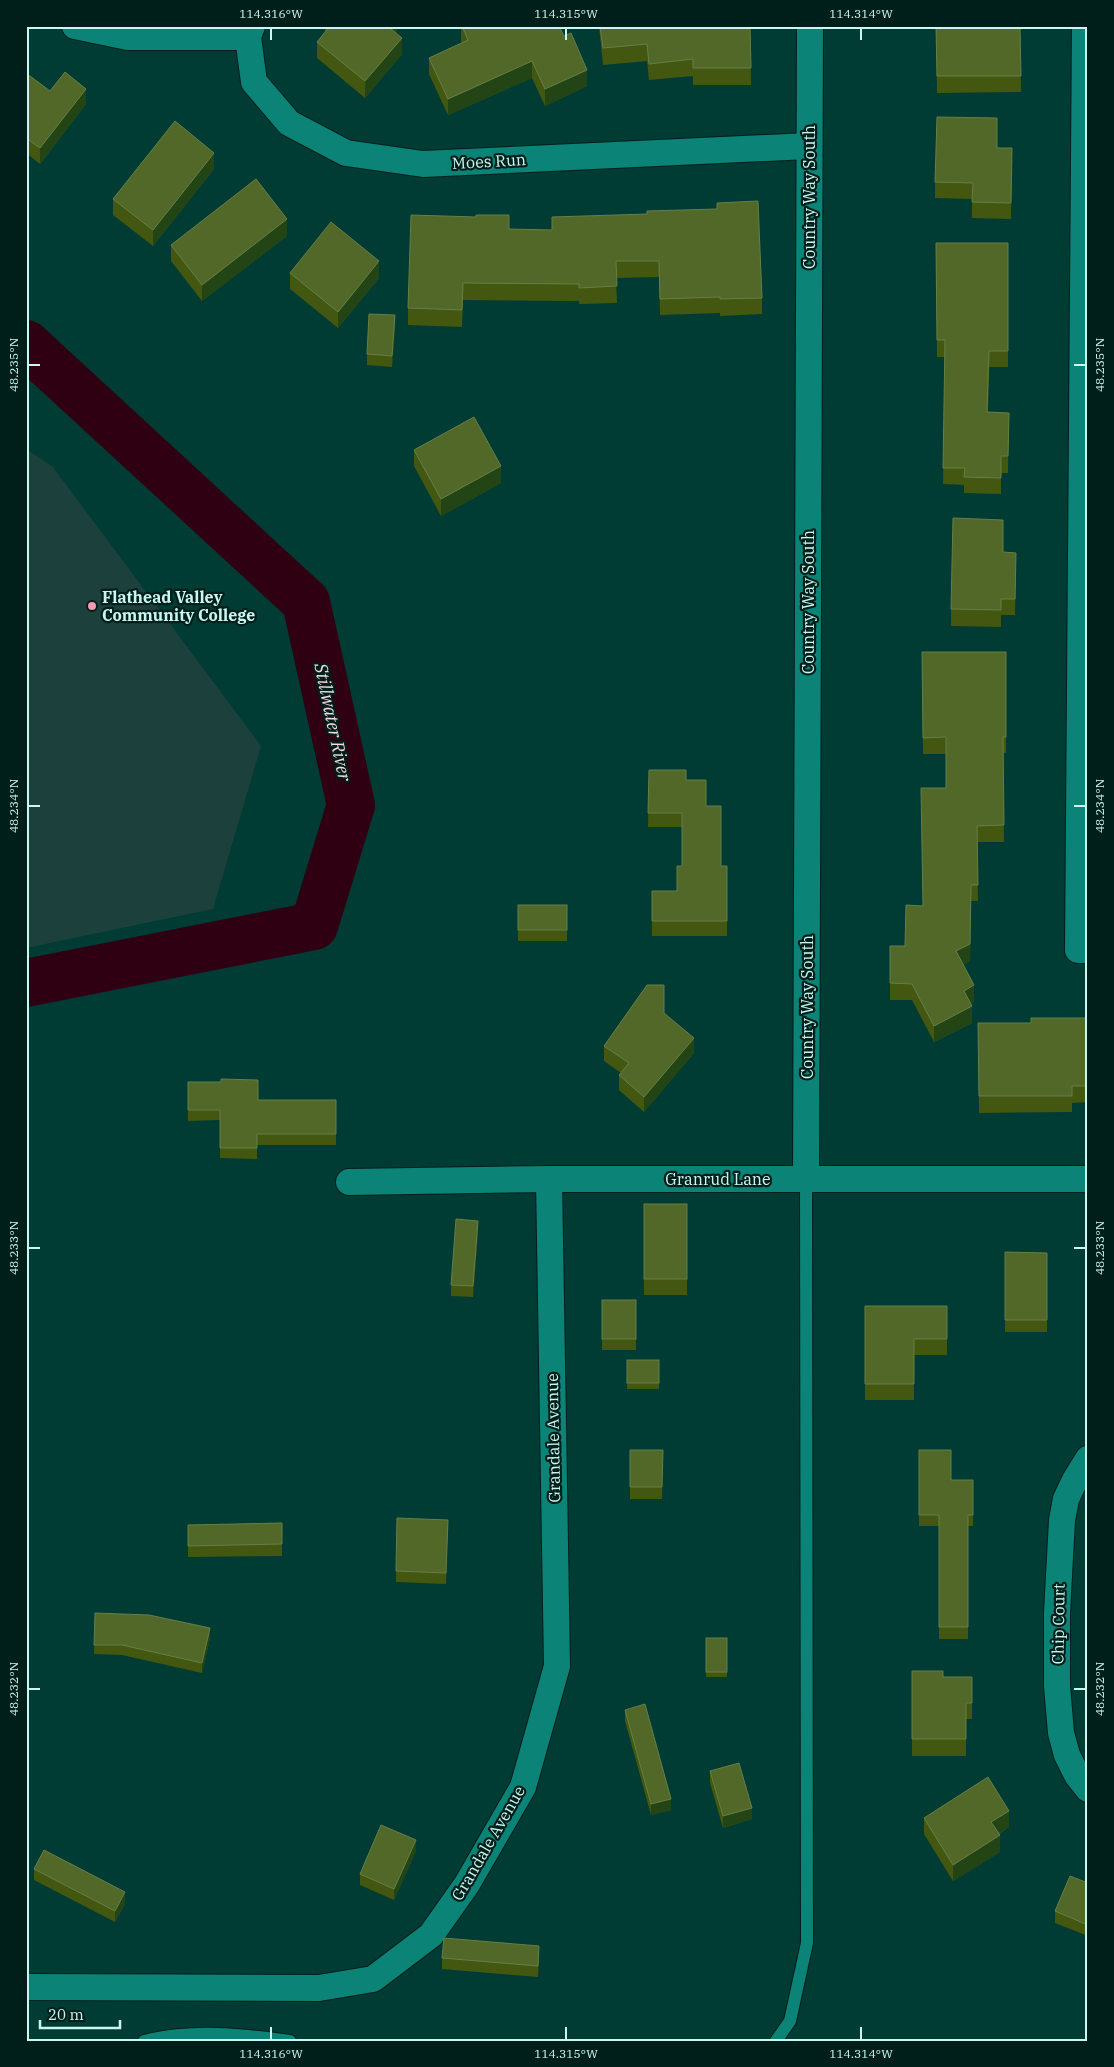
<svg xmlns="http://www.w3.org/2000/svg" width="1114" height="2067" font-family="'IBM Plex Serif',serif">
  <style>
    .built { fill: #1c403b }
    .lines { fill: none; stroke-linecap: round; stroke-linejoin: round }
    .river { stroke: #2f0012; stroke-width: 48 }
    .lane-casing { stroke: #001f1b; stroke-width: 14 }
    .street-casing { stroke: #001f1b; stroke-width: 28 }
    .lane { stroke: #0c8377; stroke-width: 12 }
    .street { stroke: #0c8377; stroke-width: 26 }
    .wall { fill: #445711 }
    .shaded-wall { fill: #234515 }
    .building { fill: #526829; stroke: #657f48 }
    .ticks { fill: none; stroke: #caf8f0; stroke-width: 2 }
    .poi-dot { fill: #f19ab0; stroke: #001f1b; stroke-width: 2 }
    .labels { text-anchor: middle; dominant-baseline: central; stroke-width: 4.5; stroke-linejoin: round; paint-order: stroke }
    .street-label { font-size: 16px; fill: #caf8f0; stroke: #001f1b }
    .poi-label { font-size: 16px; font-weight: bold; fill: #caf8f0; stroke: #001f1b; text-anchor: start }
    .water-label { font-size: 18px; font-style: italic; fill: #f6dae0; stroke: #001f1b }
    .neatline { fill: none; stroke: #caf8f0; stroke-width: 2 }
    .ticks-label { font-size: 12px; text-anchor: middle; fill: #caf8f0 }
  </style>
  <rect width="100%" height="100%" fill="#003b34"/>
  <path class="built" d="M 26,449 L 53,467 L 261,746 L 213,909 L 26,948 Z"/>
  <g class="lines">
    <path class="river" d="M 26,344 L 306,602 L 351,805 L 314,926 L 26,983"/>
    <defs>
      <g id="lane">
        <path d="M 144,2041 C 191,2029 242,2034 290,2041"/>
        <path d="M 776,2041 L 790,2021 L 807,1943 L 806,1178"/>
      </g>
      <g id="street">
        <path d="M 75,26 L 128,37 L 248,37"/>
        <path d="M 252,26 L 248,37 L 254,82 L 289,123 L 346,153 L 423,164 L 809,146"/>
        <path d="M 1085,26 L 1078,950 L 1088,950"/>
        <path d="M 806,1178 C 809,794 807,410 810,26"/>
        <path d="M 349,1182 L 549,1179 L 1088,1179"/>
        <path d="M 1088,1459 L 1075,1480 L 1066,1499 L 1062,1520 L 1057,1613 L 1057,1686 L 1061,1733 L 1067,1755 L 1077,1775 L 1088,1789"/>
        <path d="M 26,1987 L 319,1988 L 373,1979 L 431,1935 L 467,1884 L 523,1787 L 557,1666 L 549,1179"/>
      </g>
    </defs>
    <use href="#lane" class="lane-casing"/>
    <use href="#street" class="street-casing"/>
    <use href="#lane" class="lane"/>
    <use href="#street" class="street"/>
  </g>
  <g class="wall">
    <path d="M 325,26 L 397,26 L 397,34 L 402,54 L 365,98 L 317,58 L 317,42 L 325,32 Z"/>
    <path d="M 461,26 L 559,26 L 587,86 L 545,106 L 532,78 L 448,115 L 429,74 L 429,58 L 462,43 L 461,41 Z"/>
    <path d="M 599,26 L 750,26 L 751,85 L 693,85 L 693,76 L 649,80 L 647,61 L 603,65 Z"/>
    <path d="M 936,26 L 1020,26 L 1021,92 L 937,93 Z"/>
    <path d="M 26,73 L 50,91 L 86,104 L 40,164 L 26,153 Z"/>
    <path d="M 997,148 L 1012,148 L 1011,219 L 972,218 L 972,199 L 935,198 L 935,182 Z"/>
    <path d="M 214,169 L 153,246 L 113,215 L 113,199 Z"/>
    <path d="M 552,217 L 762,298 L 762,314 L 720,316 L 720,313 L 660,315 L 659,277 L 616,278 L 617,303 L 579,304 L 579,301 L 463,300 L 462,327 L 408,325 L 408,308 L 509,229 L 552,230 Z"/>
    <path d="M 287,236 L 202,301 L 171,261 L 171,245 Z"/>
    <path d="M 936,243 L 1008,243 L 1008,367 L 989,367 L 988,412 L 1009,413 L 1008,473 L 1001,473 L 1001,494 L 964,493 L 964,485 L 943,484 L 945,357 L 937,357 Z"/>
    <path d="M 290,273 L 379,278 L 338,328 L 290,289 Z"/>
    <path d="M 395,327 L 392,367 L 367,365 L 367,354 Z"/>
    <path d="M 414,450 L 501,483 L 441,516 L 414,466 Z"/>
    <path d="M 1003,552 L 1016,569 L 1015,615 L 1001,615 L 1001,627 L 951,626 L 951,609 Z"/>
    <path d="M 922,652 L 1006,652 L 1006,753 L 1003,753 L 1004,842 L 977,842 L 978,901 L 971,901 L 970,961 L 963,965 L 974,1002 L 971,1003 L 972,1023 L 934,1042 L 912,1000 L 890,1000 L 890,946 L 905,946 L 923,906 L 946,788 L 946,754 L 923,754 Z"/>
    <path d="M 649,770 L 686,780 L 706,806 L 721,866 L 727,866 L 727,936 L 652,936 L 652,891 L 677,891 L 682,866 L 682,827 L 648,827 Z"/>
    <rect x="518" y="905" width="49" height="36"/>
    <path d="M 1088,1018 L 1088,1102 L 1072,1103 L 1072,1112 L 979,1113 L 978,1023 L 1031,1023 Z"/>
    <path d="M 604,1046 L 694,1053 L 644,1112 L 619,1090 L 619,1075 L 621,1073 L 604,1061 Z"/>
    <path d="M 188,1082 L 258,1100 L 336,1100 L 336,1145 L 257,1145 L 257,1159 L 220,1158 L 220,1120 L 188,1121 Z"/>
    <rect x="644" y="1204" width="43" height="91"/>
    <path d="M 478,1232 L 473,1297 L 451,1296 L 451,1285 Z"/>
    <path d="M 1005,1252 L 1047,1253 L 1047,1332 L 1005,1332 Z"/>
    <rect x="602" y="1300" width="34" height="50"/>
    <path d="M 865,1306 L 947,1306 L 947,1355 L 914,1355 L 914,1400 L 865,1400 Z"/>
    <rect x="627" y="1360" width="32" height="29"/>
    <path d="M 630,1450 L 663,1450 L 662,1499 L 630,1499 Z"/>
    <path d="M 919,1450 L 951,1480 L 973,1480 L 973,1526 L 968,1526 L 968,1639 L 939,1639 L 939,1526 L 919,1526 Z"/>
    <path d="M 448,1520 L 446,1584 L 396,1582 L 396,1571 Z"/>
    <path d="M 282,1523 L 282,1556 L 188,1557 L 188,1525 Z"/>
    <path d="M 95,1613 L 210,1638 L 202,1673 L 122,1655 L 94,1654 Z"/>
    <rect x="706" y="1638" width="21" height="39"/>
    <path d="M 912,1671 L 943,1677 L 972,1677 L 972,1719 L 966,1719 L 966,1756 L 912,1756 Z"/>
    <path d="M 625,1710 L 671,1810 L 651,1815 L 625,1721 Z"/>
    <path d="M 710,1771 L 752,1819 L 723,1828 L 710,1783 Z"/>
    <path d="M 924,1818 L 1009,1827 L 999,1834 L 1000,1852 L 953,1881 L 924,1834 Z"/>
    <path d="M 416,1851 L 394,1900 L 360,1885 L 360,1874 Z"/>
    <path d="M 34,1869 L 125,1904 L 115,1922 L 34,1880 Z"/>
    <path d="M 1088,1883 L 1088,1936 L 1055,1923 L 1055,1911 Z"/>
    <path d="M 539,1957 L 538,1977 L 442,1969 L 442,1958 Z"/>
  </g>
  <g class="shaded-wall">
    <path d="M 393,26 L 397,26 L 397,38 L 391,29 Z"/>
    <path d="M 402,38 L 402,54 L 365,98 L 365,81 Z"/>
    <path d="M 532,61 L 532,78 L 448,115 L 448,99 Z"/>
    <path d="M 587,70 L 587,86 L 545,106 L 545,89 Z"/>
    <path d="M 86,89 L 86,104 L 40,164 L 40,148 Z"/>
    <path d="M 214,153 L 214,169 L 153,246 L 153,230 Z"/>
    <path d="M 287,219 L 287,236 L 202,301 L 202,285 Z"/>
    <path d="M 379,261 L 379,278 L 338,328 L 338,312 Z"/>
    <path d="M 395,315 L 395,327 L 392,367 L 392,356 Z"/>
    <path d="M 501,466 L 501,483 L 441,516 L 441,499 Z"/>
    <path d="M 971,885 L 970,961 L 956,968 L 956,951 Z"/>
    <path d="M 974,985 L 974,1002 L 964,1007 L 964,991 Z"/>
    <path d="M 972,1006 L 972,1023 L 934,1042 L 934,1026 Z"/>
    <path d="M 694,1038 L 694,1053 L 644,1112 L 644,1097 Z"/>
    <path d="M 478,1221 L 478,1232 L 473,1297 L 473,1286 Z"/>
    <path d="M 210,1628 L 210,1638 L 202,1673 L 202,1663 Z"/>
    <path d="M 671,1799 L 671,1810 L 651,1815 L 651,1804 Z"/>
    <path d="M 752,1808 L 752,1819 L 723,1828 L 723,1816 Z"/>
    <path d="M 1009,1811 L 1009,1827 L 991,1838 L 991,1822 Z"/>
    <path d="M 1000,1835 L 1000,1852 L 953,1881 L 953,1865 Z"/>
    <path d="M 416,1840 L 416,1851 L 394,1900 L 394,1889 Z"/>
    <path d="M 125,1892 L 125,1904 L 115,1922 L 115,1911 Z"/>
    <path d="M 539,1946 L 539,1957 L 538,1977 L 538,1966 Z"/>
  </g>
  <g class="building">
    <path d="M 330,26 L 393,26 L 391,29 L 402,38 L 365,81 L 317,42 Z"/>
    <path d="M 462,26 L 559,26 L 564,36 L 571,33 L 587,70 L 545,89 L 532,61 L 448,99 L 429,58 L 468,40 Z"/>
    <path d="M 600,26 L 750,26 L 751,68 L 693,68 L 693,59 L 649,64 L 647,44 L 603,48 Z"/>
    <path d="M 936,26 L 1020,26 L 1021,76 L 937,76 Z"/>
    <path d="M 65,72 L 86,89 L 40,148 L 26,138 L 26,73 L 50,91 Z"/>
    <path d="M 937,117 L 997,118 L 997,148 L 1012,148 L 1011,203 L 972,202 L 973,183 L 935,182 Z"/>
    <path d="M 175,121 L 214,153 L 153,230 L 113,199 Z"/>
    <path d="M 256,179 L 287,219 L 202,285 L 171,245 Z"/>
    <path d="M 758,201 L 762,298 L 720,299 L 720,297 L 660,299 L 659,261 L 616,261 L 617,286 L 579,288 L 579,284 L 463,283 L 462,310 L 408,308 L 411,215 L 476,217 L 476,215 L 509,215 L 509,229 L 552,230 L 552,217 L 647,214 L 647,211 L 717,209 L 717,203 Z"/>
    <path d="M 331,222 L 379,261 L 338,312 L 290,273 Z"/>
    <path d="M 936,243 L 1008,243 L 1008,351 L 989,351 L 987,412 L 1009,413 L 1008,456 L 1001,456 L 1001,478 L 964,477 L 965,468 L 943,468 L 945,340 L 937,340 Z"/>
    <path d="M 369,314 L 395,315 L 392,356 L 367,354 Z"/>
    <path d="M 474,417 L 501,466 L 441,499 L 414,450 Z"/>
    <path d="M 953,518 L 1003,520 L 1003,552 L 1016,553 L 1015,599 L 1001,599 L 1001,610 L 951,609 Z"/>
    <path d="M 922,652 L 1006,652 L 1006,737 L 1003,737 L 1004,825 L 977,826 L 978,885 L 971,885 L 970,944 L 956,951 L 974,985 L 964,991 L 972,1006 L 934,1026 L 912,984 L 890,983 L 890,946 L 905,946 L 906,905 L 923,906 L 921,788 L 946,788 L 946,737 L 923,738 Z"/>
    <path d="M 649,770 L 686,770 L 686,780 L 706,780 L 706,806 L 721,806 L 721,866 L 727,866 L 727,921 L 652,921 L 652,891 L 677,891 L 677,866 L 682,866 L 682,813 L 648,813 Z"/>
    <rect x="518" y="905" width="49" height="25"/>
    <path d="M 647,985 L 664,985 L 664,1013 L 694,1038 L 644,1097 L 619,1075 L 629,1063 L 604,1046 Z"/>
    <path d="M 1031,1018 L 1088,1018 L 1088,1086 L 1072,1086 L 1072,1096 L 979,1096 L 978,1023 L 1031,1023 Z"/>
    <path d="M 221,1079 L 258,1080 L 258,1100 L 336,1100 L 336,1134 L 257,1134 L 257,1148 L 220,1148 L 220,1110 L 188,1110 L 188,1082 L 221,1082 Z"/>
    <rect x="644" y="1204" width="43" height="75"/>
    <path d="M 456,1219 L 478,1221 L 473,1286 L 451,1285 Z"/>
    <path d="M 1005,1252 L 1047,1253 L 1047,1320 L 1005,1320 Z"/>
    <rect x="602" y="1300" width="34" height="39"/>
    <path d="M 865,1306 L 947,1306 L 947,1339 L 914,1339 L 914,1384 L 865,1384 Z"/>
    <rect x="627" y="1360" width="32" height="23"/>
    <path d="M 630,1450 L 663,1450 L 662,1487 L 630,1487 Z"/>
    <path d="M 919,1450 L 951,1450 L 951,1480 L 973,1480 L 973,1515 L 968,1515 L 968,1627 L 939,1627 L 939,1515 L 919,1515 Z"/>
    <path d="M 397,1518 L 448,1520 L 446,1573 L 396,1571 Z"/>
    <path d="M 282,1523 L 282,1544 L 188,1546 L 188,1525 Z"/>
    <path d="M 95,1613 L 149,1615 L 210,1628 L 202,1663 L 122,1645 L 94,1645 Z"/>
    <rect x="706" y="1638" width="21" height="34"/>
    <path d="M 912,1671 L 943,1671 L 943,1677 L 972,1677 L 972,1703 L 966,1703 L 966,1739 L 912,1739 Z"/>
    <path d="M 645,1704 L 671,1799 L 651,1804 L 625,1710 Z"/>
    <path d="M 739,1763 L 752,1808 L 723,1816 L 710,1771 Z"/>
    <path d="M 988,1777 L 1009,1811 L 991,1822 L 1000,1835 L 953,1865 L 924,1818 Z"/>
    <path d="M 381,1825 L 416,1840 L 394,1889 L 360,1874 Z"/>
    <path d="M 44,1850 L 125,1892 L 115,1911 L 34,1869 Z"/>
    <path d="M 1070,1876 L 1088,1883 L 1088,1925 L 1055,1911 Z"/>
    <path d="M 444,1938 L 539,1946 L 538,1966 L 442,1958 Z"/>
  </g>
  <path class="ticks" d="M 271,28 L 271,40M 566,28 L 566,40M 861,28 L 861,40M 28,365 L 40,365M 1074,365 L 1086,365M 28,806 L 40,806M 1074,806 L 1086,806M 28,1248 L 40,1248M 1074,1248 L 1086,1248M 28,1689 L 40,1689M 1074,1689 L 1086,1689M 271,2027 L 271,2040M 566,2027 L 566,2040M 861,2027 L 861,2040"/>
  <circle class="poi-dot" cx="92" cy="606" r="5"/>
  <g class="labels">
    <g class="street-label">
      <text transform="translate(489 161) rotate(-3)">Moes Run</text>
      <text transform="translate(809 197) rotate(-90)">Country Way South</text>
      <text transform="translate(808 602) rotate(-90)">Country Way South</text>
      <text transform="translate(807 1007) rotate(-90)">Country Way South</text>
      <text x="718" y="1179">Granrud Lane</text>
      <text transform="translate(553 1438) rotate(-91)">Grandale Avenue</text>
      <text transform="translate(1058 1624) rotate(-89)">Chip Court</text>
      <text transform="translate(488 1843) rotate(-60)">Grandale Avenue</text>
    </g>
    <g class="poi-label">
      <text x="102" y="597">Flathead Valley<tspan x="102" dy="18">Community College</tspan></text>
    </g>
    <g class="water-label">
      <text transform="translate(333 722) rotate(78)">Stillwater River</text>
    </g>
  </g>
  <rect width="1114" height="2067" fill="none" stroke="#001f1b" stroke-width="55"/>
  <path d="M40 2020v8h80v-8" fill="none" stroke="#caf8f0" stroke-width="2.5"/>
  <text x="48" y="2020" font-size="15" fill="#caf8f0" stroke="#001f1b" stroke-width="4" paint-order="stroke">20 m</text>
  <rect x="28" y="28" width="1058" height="2012" class="neatline"/>
  <g class="ticks-label">
    <text x="271" y="18">114.316°W</text>
    <text x="566" y="18">114.315°W</text>
    <text x="861" y="18">114.314°W</text>
    <text transform="translate(14 365) rotate(-90)" y="4">48.235°N</text>
    <text transform="translate(1100 365) rotate(-90)" y="4">48.235°N</text>
    <text transform="translate(14 806) rotate(-90)" y="4">48.234°N</text>
    <text transform="translate(1100 806) rotate(-90)" y="4">48.234°N</text>
    <text transform="translate(14 1248) rotate(-90)" y="4">48.233°N</text>
    <text transform="translate(1100 1248) rotate(-90)" y="4">48.233°N</text>
    <text transform="translate(14 1689) rotate(-90)" y="4">48.232°N</text>
    <text transform="translate(1100 1689) rotate(-90)" y="4">48.232°N</text>
    <text x="271" y="2058">114.316°W</text>
    <text x="566" y="2058">114.315°W</text>
    <text x="861" y="2058">114.314°W</text>
  </g>
</svg>
